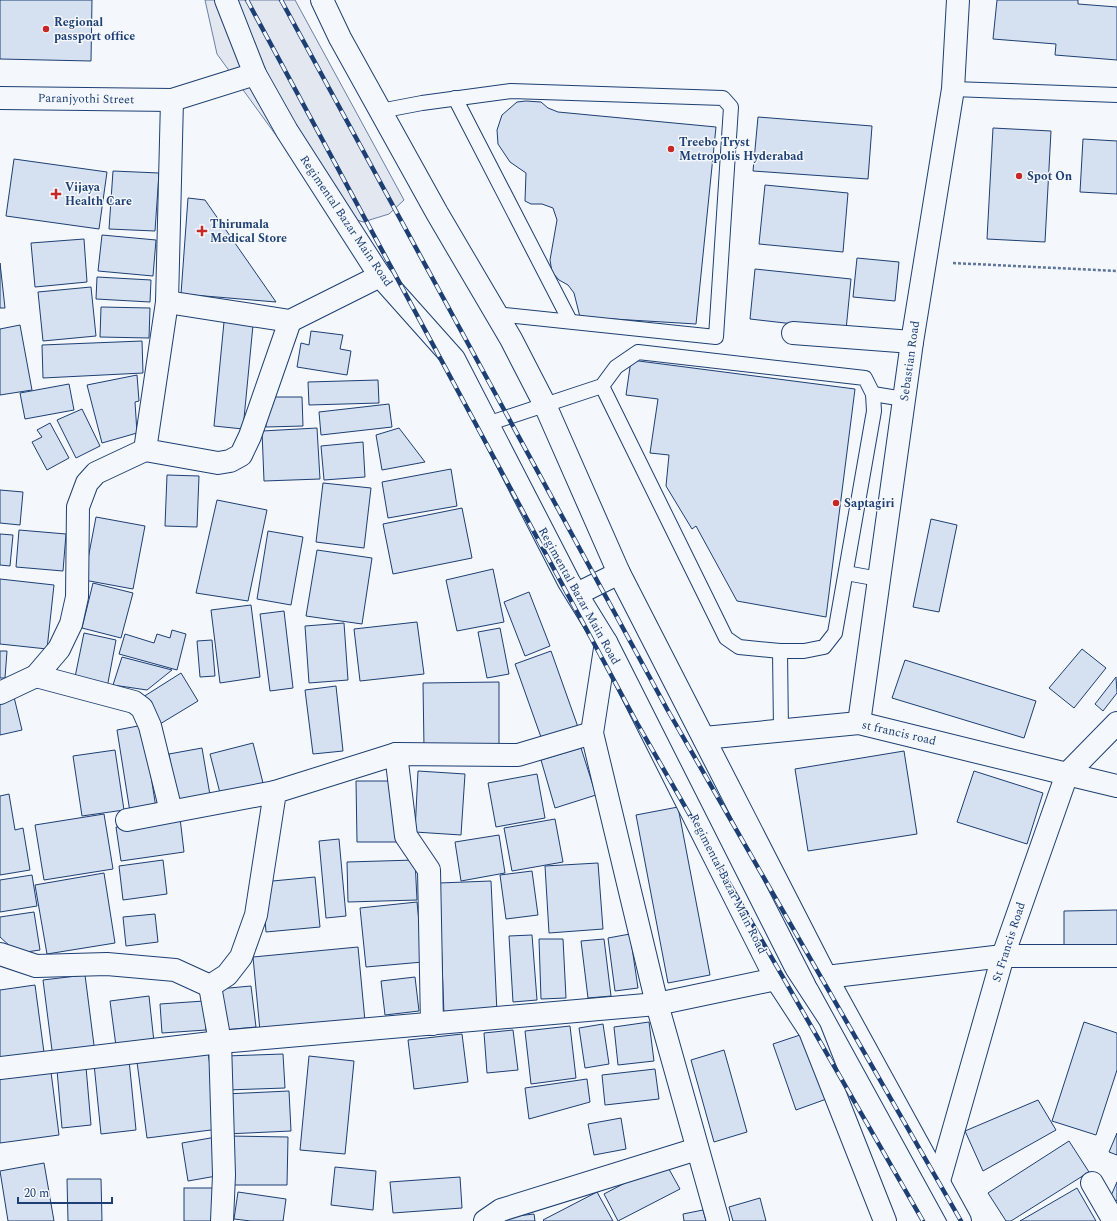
<svg xmlns="http://www.w3.org/2000/svg" width="1117" height="1221" font-family="Spectral,serif">
  <style>
    .parking { fill: #e3e8f0; stroke: #687fa3 }
    .building { fill: #d5e0f0; stroke: #1d3f73 }
    .lines { fill: none; stroke-linecap: round; stroke-linejoin: round }
    .lane-casing { stroke: #1d3f73; stroke-width: 16 }
    .street-casing { stroke: #1d3f73; stroke-width: 24 }
    .secondary-casing { stroke: #1d3f73; stroke-width: 24 }
    .path { stroke: #5e769c; stroke-width: 2.5; stroke-dasharray: 3 2; stroke-linecap: butt }
    .lane { stroke: #f4f7fb; stroke-width: 14 }
    .street { stroke: #f4f7fb; stroke-width: 22 }
    .secondary { stroke: #f4f7fb; stroke-width: 22 }
    .rail-casing { stroke: #1d3f73; stroke-width: 4.5 }
    .rail { stroke: #f4f7fb; stroke-width: 3; stroke-dasharray: 9; stroke-linecap: butt }
    .poi-dot { fill: #c62828; stroke: #f4f7fb; stroke-width: 1.5 }
    .labels { text-anchor: middle; dominant-baseline: central; stroke-width: 3; stroke-linejoin: round; paint-order: stroke }
    .poi-label { font-size: 12px; font-weight: bold; fill: #1d3f73; stroke: #f4f7fb; text-anchor: start }
    .street-label { font-size: 12px; fill: #1d3f73; stroke: #f4f7fb }
  </style>
  <rect width="100%" height="100%" fill="#f4f7fb"/>
  <path class="parking" d="M 205,0 L 295,0 L 404,200 L 389,214 L 363,222 L 331,211 L 217,54 Z"/>
  <g class="building">
    <path d="M 0,0 L 92,0 L 91,61 L 0,59 Z"/>
    <path d="M 997,0 L 1078,0 L 1078,4 L 1117,7 L 1117,60 L 1055,55 L 1056,44 L 993,39 Z"/>
    <path d="M 526,101 L 541,102 L 548,108 L 558,112 L 716,127 L 696,324 L 580,317 L 574,293 L 568,285 L 559,280 L 552,272 L 550,260 L 557,220 L 553,208 L 542,204 L 531,204 L 525,201 L 526,173 L 510,162 L 498,144 L 497,130 L 502,115 L 517,102 Z"/>
    <path d="M 758,117 L 872,126 L 868,179 L 753,171 Z"/>
    <path d="M 993,128 L 1051,131 L 1045,242 L 987,239 Z"/>
    <path d="M 1083,139 L 1117,141 L 1117,194 L 1080,192 Z"/>
    <path d="M 14,159 L 107,172 L 99,229 L 6,216 Z"/>
    <path d="M 113,171 L 159,173 L 155,231 L 109,229 Z"/>
    <path d="M 765,185 L 848,193 L 843,252 L 759,244 Z"/>
    <path d="M 188,198 L 205,200 L 276,302 L 181,294 Z"/>
    <path d="M 102,235 L 156,240 L 153,276 L 98,271 Z"/>
    <path d="M 84,239 L 87,282 L 35,287 L 31,243 Z"/>
    <path d="M 857,258 L 899,262 L 895,301 L 853,297 Z"/>
    <path d="M 0,263 L 5,308 L 0,308 Z"/>
    <path d="M 755,269 L 851,279 L 846,330 L 750,319 Z"/>
    <path d="M 97,277 L 151,280 L 150,302 L 96,299 Z"/>
    <path d="M 91,287 L 96,336 L 43,341 L 38,292 Z"/>
    <path d="M 101,307 L 150,308 L 149,338 L 100,337 Z"/>
    <path d="M 224,322 L 253,325 L 243,429 L 214,426 Z"/>
    <path d="M 20,325 L 32,390 L 0,395 L 0,329 Z"/>
    <path d="M 311,331 L 343,335 L 340,349 L 351,351 L 347,375 L 297,367 L 301,343 L 309,345 Z"/>
    <path d="M 142,341 L 143,373 L 43,378 L 42,345 Z"/>
    <path d="M 631,360 L 855,389 L 826,617 L 737,601 L 696,526 L 692,529 L 666,486 L 669,455 L 650,453 L 658,399 L 626,395 Z"/>
    <path d="M 137,375 L 139,401 L 135,402 L 137,433 L 102,443 L 87,385 Z"/>
    <path d="M 378,380 L 379,403 L 309,405 L 308,382 Z"/>
    <path d="M 69,384 L 74,410 L 25,419 L 20,393 Z"/>
    <path d="M 265,397 L 302,397 L 303,426 L 266,427 Z"/>
    <path d="M 389,404 L 392,427 L 321,435 L 319,412 Z"/>
    <path d="M 82,409 L 100,446 L 76,458 L 57,420 Z"/>
    <path d="M 50,423 L 69,458 L 47,470 L 32,442 L 42,437 L 37,430 Z"/>
    <path d="M 317,428 L 320,479 L 264,481 L 262,431 Z"/>
    <path d="M 399,428 L 425,462 L 382,470 L 376,435 Z"/>
    <path d="M 363,442 L 365,477 L 324,480 L 321,446 Z"/>
    <path d="M 451,469 L 457,506 L 388,518 L 382,482 Z"/>
    <path d="M 167,475 L 199,476 L 197,527 L 165,526 Z"/>
    <path d="M 323,483 L 371,488 L 364,548 L 316,542 Z"/>
    <path d="M 0,490 L 23,492 L 20,525 L 0,523 Z"/>
    <path d="M 217,500 L 267,510 L 248,601 L 196,593 Z"/>
    <path d="M 462,508 L 472,558 L 393,574 L 383,524 Z"/>
    <path d="M 96,517 L 145,526 L 133,589 L 84,580 Z"/>
    <path d="M 931,519 L 957,525 L 939,612 L 913,607 Z"/>
    <path d="M 19,530 L 66,534 L 63,571 L 16,567 Z"/>
    <path d="M 268,531 L 303,537 L 291,605 L 257,599 Z"/>
    <path d="M 0,534 L 13,535 L 10,566 L 0,565 Z"/>
    <path d="M 317,550 L 372,558 L 362,624 L 306,616 Z"/>
    <path d="M 493,569 L 504,622 L 457,631 L 446,580 Z"/>
    <path d="M 0,579 L 54,585 L 47,649 L 0,644 Z"/>
    <path d="M 93,583 L 133,593 L 121,638 L 82,628 Z"/>
    <path d="M 529,592 L 550,646 L 525,656 L 504,602 Z"/>
    <path d="M 251,605 L 260,677 L 220,683 L 211,610 Z"/>
    <path d="M 284,611 L 293,688 L 270,691 L 260,614 Z"/>
    <path d="M 417,622 L 424,674 L 360,681 L 354,629 Z"/>
    <path d="M 344,623 L 348,680 L 309,683 L 305,626 Z"/>
    <path d="M 500,628 L 509,674 L 487,678 L 478,632 Z"/>
    <path d="M 172,630 L 186,634 L 177,670 L 119,654 L 125,634 L 154,643 L 157,634 L 170,638 Z"/>
    <path d="M 84,633 L 116,640 L 107,688 L 74,682 Z"/>
    <path d="M 212,640 L 215,676 L 200,677 L 197,641 Z"/>
    <path d="M 1082,649 L 1106,668 L 1074,708 L 1049,688 Z"/>
    <path d="M 0,651 L 7,651 L 5,678 L 0,678 Z"/>
    <path d="M 551,651 L 578,727 L 542,740 L 515,664 Z"/>
    <path d="M 122,657 L 172,670 L 147,690 L 113,685 Z"/>
    <path d="M 905,660 L 1036,701 L 1024,738 L 892,698 Z"/>
    <path d="M 181,673 L 198,701 L 160,724 L 143,697 Z"/>
    <path d="M 1116,677 L 1117,693 L 1103,711 L 1095,704 Z"/>
    <path d="M 499,682 L 499,748 L 424,748 L 423,683 Z"/>
    <path d="M 336,686 L 343,751 L 313,754 L 305,690 Z"/>
    <path d="M 14,697 L 22,730 L 0,735 L 0,701 Z"/>
    <path d="M 143,725 L 156,808 L 130,812 L 117,730 Z"/>
    <path d="M 253,743 L 263,783 L 220,793 L 210,754 Z"/>
    <path d="M 202,748 L 210,795 L 177,801 L 169,754 Z"/>
    <path d="M 581,748 L 596,795 L 555,808 L 541,760 Z"/>
    <path d="M 115,750 L 124,810 L 82,816 L 73,756 Z"/>
    <path d="M 904,751 L 917,834 L 808,851 L 795,769 Z"/>
    <path d="M 418,771 L 465,774 L 461,835 L 415,832 Z"/>
    <path d="M 974,771 L 1043,793 L 1027,844 L 957,822 Z"/>
    <path d="M 537,774 L 545,818 L 496,827 L 488,783 Z"/>
    <path d="M 356,781 L 397,781 L 398,842 L 357,842 Z"/>
    <path d="M 9,794 L 15,830 L 23,828 L 30,870 L 0,875 L 0,796 Z"/>
    <path d="M 678,807 L 710,975 L 668,983 L 636,815 Z"/>
    <path d="M 104,814 L 113,869 L 44,880 L 35,825 Z"/>
    <path d="M 180,818 L 184,852 L 121,861 L 116,827 Z"/>
    <path d="M 555,819 L 563,862 L 512,871 L 504,828 Z"/>
    <path d="M 499,835 L 505,873 L 461,881 L 455,842 Z"/>
    <path d="M 339,839 L 346,916 L 326,918 L 319,841 Z"/>
    <path d="M 163,860 L 167,894 L 123,900 L 119,866 Z"/>
    <path d="M 415,860 L 417,900 L 348,902 L 347,862 Z"/>
    <path d="M 598,863 L 603,929 L 549,933 L 545,866 Z"/>
    <path d="M 532,871 L 538,915 L 506,919 L 500,875 Z"/>
    <path d="M 104,873 L 115,943 L 47,954 L 35,885 Z"/>
    <path d="M 32,875 L 37,906 L 0,912 L 0,880 Z"/>
    <path d="M 315,877 L 320,927 L 266,932 L 262,882 Z"/>
    <path d="M 491,881 L 497,1013 L 444,1015 L 439,883 Z"/>
    <path d="M 417,902 L 423,962 L 366,967 L 360,908 Z"/>
    <path d="M 1117,910 L 1117,948 L 1064,949 L 1064,911 Z"/>
    <path d="M 34,912 L 40,950 L 26,952 L 11,947 L 0,937 L 0,917 Z"/>
    <path d="M 155,914 L 158,942 L 126,946 L 123,917 Z"/>
    <path d="M 630,934 L 638,988 L 615,991 L 608,938 Z"/>
    <path d="M 532,935 L 537,1000 L 513,1002 L 509,936 Z"/>
    <path d="M 539,939 L 563,939 L 566,998 L 541,999 Z"/>
    <path d="M 604,939 L 611,996 L 588,998 L 581,941 Z"/>
    <path d="M 358,947 L 365,1021 L 260,1031 L 253,957 Z"/>
    <path d="M 85,975 L 95,1053 L 53,1058 L 43,980 Z"/>
    <path d="M 415,977 L 419,1011 L 385,1015 L 381,981 Z"/>
    <path d="M 35,985 L 45,1060 L 0,1065 L 0,990 Z"/>
    <path d="M 251,986 L 256,1027 L 223,1030 L 218,989 Z"/>
    <path d="M 149,996 L 154,1042 L 116,1046 L 110,1001 Z"/>
    <path d="M 204,1001 L 206,1030 L 162,1033 L 160,1004 Z"/>
    <path d="M 649,1022 L 654,1061 L 618,1065 L 614,1027 Z"/>
    <path d="M 1084,1022 L 1117,1033 L 1117,1070 L 1096,1135 L 1052,1121 Z"/>
    <path d="M 603,1024 L 609,1064 L 585,1068 L 579,1028 Z"/>
    <path d="M 570,1026 L 576,1078 L 531,1084 L 525,1031 Z"/>
    <path d="M 513,1030 L 518,1070 L 487,1073 L 484,1033 Z"/>
    <path d="M 809,1032 L 832,1097 L 796,1110 L 773,1044 Z"/>
    <path d="M 462,1034 L 468,1082 L 414,1089 L 408,1040 Z"/>
    <path d="M 724,1050 L 747,1132 L 714,1142 L 691,1060 Z"/>
    <path d="M 208,1052 L 219,1129 L 147,1138 L 137,1062 Z"/>
    <path d="M 283,1054 L 285,1088 L 227,1090 L 226,1056 Z"/>
    <path d="M 309,1056 L 354,1061 L 345,1154 L 300,1150 Z"/>
    <path d="M 129,1060 L 136,1130 L 101,1134 L 94,1064 Z"/>
    <path d="M 86,1067 L 91,1125 L 62,1128 L 57,1070 Z"/>
    <path d="M 655,1069 L 659,1099 L 605,1105 L 602,1075 Z"/>
    <path d="M 51,1072 L 59,1135 L 0,1143 L 0,1078 Z"/>
    <path d="M 587,1079 L 590,1102 L 529,1119 L 525,1088 Z"/>
    <path d="M 289,1091 L 291,1131 L 226,1134 L 225,1094 Z"/>
    <path d="M 1038,1100 L 1056,1130 L 983,1171 L 965,1131 Z"/>
    <path d="M 621,1118 L 626,1149 L 594,1155 L 588,1124 Z"/>
    <path d="M 1117,1133 L 1117,1155 L 1109,1152 Z"/>
    <path d="M 229,1136 L 288,1137 L 287,1185 L 228,1185 Z"/>
    <path d="M 216,1137 L 222,1175 L 188,1181 L 182,1143 Z"/>
    <path d="M 1069,1141 L 1089,1172 L 1011,1221 L 1006,1221 L 988,1193 Z"/>
    <path d="M 665,1162 L 680,1189 L 618,1221 L 604,1194 Z"/>
    <path d="M 44,1163 L 54,1221 L 8,1221 L 0,1171 Z"/>
    <path d="M 335,1167 L 376,1171 L 373,1210 L 331,1205 Z"/>
    <path d="M 460,1177 L 462,1208 L 393,1213 L 390,1182 Z"/>
    <path d="M 67,1179 L 101,1179 L 102,1221 L 68,1221 Z"/>
    <path d="M 1117,1182 L 1117,1201 L 1110,1198 Z"/>
    <rect x="184" y="1188" width="36" height="33"/>
    <path d="M 1077,1188 L 1096,1221 L 1020,1221 Z"/>
    <path d="M 238,1192 L 286,1199 L 283,1221 L 251,1221 L 234,1219 Z"/>
    <path d="M 597,1192 L 613,1221 L 544,1221 L 543,1220 Z"/>
    <path d="M 760,1198 L 766,1221 L 733,1221 L 729,1207 Z"/>
    <path d="M 703,1210 L 706,1221 L 684,1221 L 683,1214 Z"/>
    <path d="M 534,1214 L 535,1221 L 492,1221 L 491,1219 Z"/>
  </g>
  <g class="lines">
    <defs>
      <g id="lane">
        <path d="M 953,89 L 1117,95"/>
        <path d="M 455,98 L 570,321"/>
        <path d="M 380,111 L 422,103 L 511,91 L 723,98 L 731,107 L 716,337 L 496,314"/>
        <path d="M 873,394 L 904,399"/>
        <path d="M 487,424 L 602,386 L 616,367 L 638,352 L 865,378 L 873,394 L 874,411 L 835,633 L 824,647 L 804,651 L 780,651 L 739,647 L 726,638 L 602,386"/>
        <path d="M 846,573 L 879,579"/>
        <path d="M 780,651 L 781,731"/>
      </g>
      <g id="street">
        <path d="M 0,98 L 172,100 L 255,74"/>
        <path d="M 172,100 L 167,302 L 290,321 L 380,276"/>
        <path d="M 167,302 L 145,450 L 218,463 L 230,461 L 241,455 L 250,436 L 290,321"/>
        <path d="M 793,333 L 912,342"/>
        <path d="M 606,642 L 592,733 L 657,1004 L 718,1221"/>
        <path d="M 36,676 L 134,702 L 142,708 L 150,726 L 171,811"/>
        <path d="M 0,693 L 36,676 L 59,649 L 71,624 L 77,597 L 78,507 L 87,483 L 96,473 L 145,450"/>
        <path d="M 859,723 L 912,342 L 953,89 L 958,0"/>
        <path d="M 396,754 L 406,836 L 429,870 L 432,1024"/>
        <path d="M 1067,774 L 1117,786"/>
        <path d="M 127,820 L 275,792"/>
        <path d="M 0,954 L 36,966 L 107,964 L 175,970 L 210,986"/>
        <path d="M 826,977 L 1003,956 L 1117,956"/>
        <path d="M 210,986 L 227,975 L 241,957 L 256,915 L 275,792 L 396,754 L 518,755 L 592,733"/>
        <path d="M 210,986 L 220,1042 L 224,1175 L 222,1221"/>
        <path d="M 0,1068 L 220,1042 L 657,1004 L 776,979"/>
        <path d="M 1092,1183 L 1114,1221"/>
        <path d="M 485,1221 L 501,1210 L 697,1149"/>
      </g>
      <g id="secondary">
        <path d="M 226,0 L 255,74 L 287,131 L 380,276 L 454,359 L 569,582 L 606,642 L 776,979 L 810,1031 L 885,1221"/>
        <path d="M 322,0 L 340,38 L 437,213 L 511,339 L 545,405 L 619,573 L 826,977 L 960,1221"/>
        <path d="M 577,594 L 619,573"/>
        <path d="M 704,738 L 859,723 L 1067,774"/>
        <path d="M 939,1181 L 1003,956 L 1067,774 L 1117,723"/>
      </g>
    </defs>
    <use href="#lane" class="lane-casing"/>
    <use href="#street" class="street-casing"/>
    <use href="#secondary" class="secondary-casing"/>
    <path class="path" d="M 953,263 L 1117,271"/>
    <use href="#lane" class="lane"/>
    <use href="#street" class="street"/>
    <use href="#secondary" class="secondary"/>
    <defs>
      <g id="rail">
        <path d="M 247,0 L 637,723 L 923,1221"/>
        <path d="M 281,0 L 667,709 L 961,1221"/>
      </g>
    </defs>
    <use href="#rail" class="rail-casing"/>
    <use href="#rail" class="rail"/>
  </g>
  <g class="poi-dot">
    <circle cx="46" cy="29" r="4"/>
    <circle cx="671" cy="149" r="4"/>
    <circle cx="1019" cy="176" r="4"/>
    <path d="M54 188h4v4h4v4h-4v4h-4v-4h-4v-4h4z"/>
    <path d="M200 225h4v4h4v4h-4v4h-4v-4h-4v-4h4z"/>
    <circle cx="836" cy="503" r="4"/>
  </g>
  <g class="labels">
    <g class="poi-label">
      <text x="54" y="22">Regional<tspan x="54" dy="14">passport office</tspan></text>
      <text x="679" y="142">Treebo Tryst<tspan x="679" dy="14">Metropolis Hyderabad</tspan></text>
      <text x="1027" y="176">Spot On</text>
      <text x="65" y="187">Vijaya<tspan x="65" dy="14">Health Care</tspan></text>
      <text x="210" y="224">Thirumala<tspan x="210" dy="14">Medical Store</tspan></text>
      <text x="844" y="503">Saptagiri</text>
    </g>
    <g class="street-label">
      <text transform="translate(86 99) rotate(1)">Paranjyothi Street</text>
      <text transform="translate(346 221) rotate(56)">Regimental Bazar Main Road</text>
      <text transform="translate(910 361) rotate(-82)">Sebastian Road</text>
      <text transform="translate(579 596) rotate(61)">Regimental Bazar Main Road</text>
      <text transform="translate(899 733) rotate(13)">st francis road</text>
      <text transform="translate(728 884) rotate(63)">Regimental Bazar Main Road</text>
      <text transform="translate(1009 942) rotate(-72)">St Francis Road</text>
    </g>
  </g>
  <path d="M18 1197v6h94v-6" fill="none" stroke="#1d3f73" stroke-width="2"/>
  <text x="24" y="1197" font-size="12" fill="#1d3f73" stroke="#f4f7fb" stroke-width="3" paint-order="stroke">20 m</text>
</svg>
